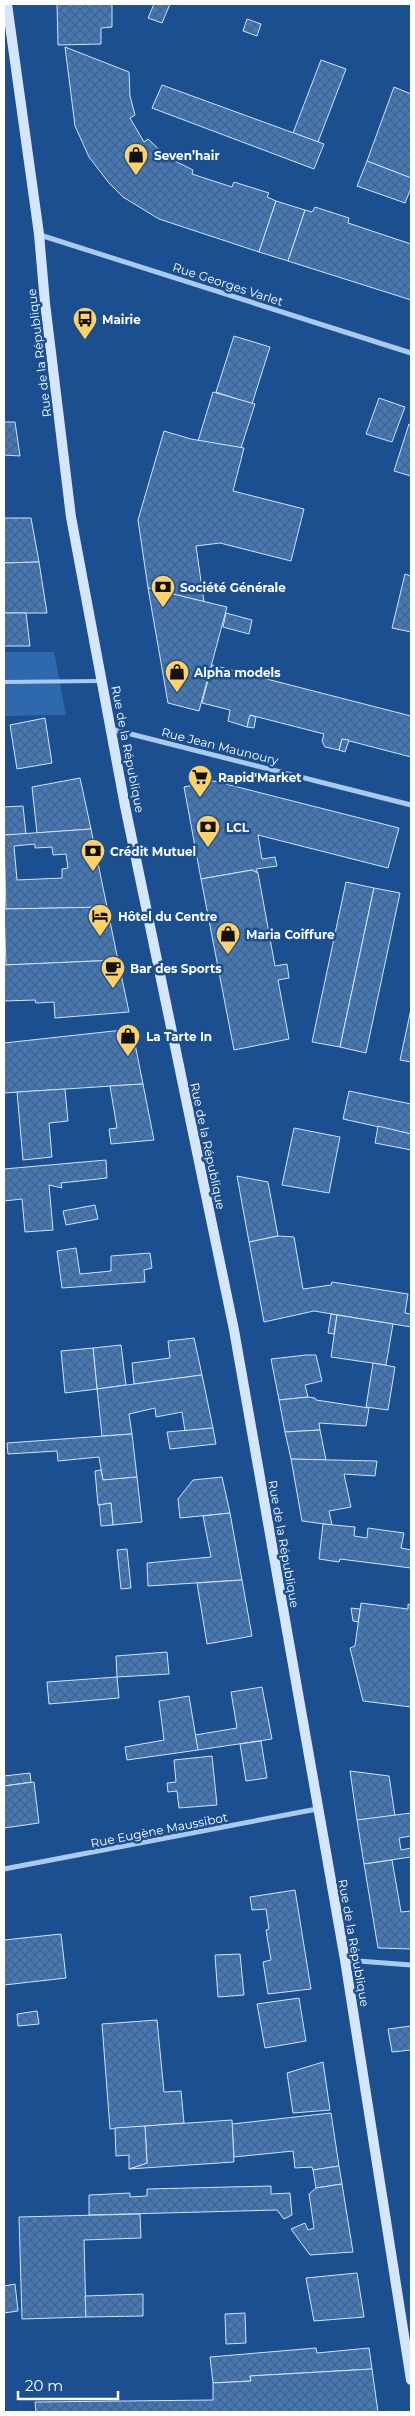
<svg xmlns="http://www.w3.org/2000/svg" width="415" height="2416" font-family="Montserrat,sans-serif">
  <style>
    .pitch { fill: #2e69ad }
    .building { fill: url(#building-cross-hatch); stroke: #cfe3fa; fill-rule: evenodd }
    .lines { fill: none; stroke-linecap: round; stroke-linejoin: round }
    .service { stroke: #a9c9ee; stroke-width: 4 }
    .minor { stroke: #a9c9ee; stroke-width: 5 }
    .secondary { stroke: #d6e6fa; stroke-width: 10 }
    .labels { text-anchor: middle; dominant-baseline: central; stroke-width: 5; stroke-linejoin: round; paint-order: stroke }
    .poi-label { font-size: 12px; font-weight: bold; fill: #fff; stroke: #1b4f8f; text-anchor: start }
    .street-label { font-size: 12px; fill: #fff; stroke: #1b4f8f }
  </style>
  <defs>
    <pattern id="building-cross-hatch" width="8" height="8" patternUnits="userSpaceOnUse" patternTransform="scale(1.25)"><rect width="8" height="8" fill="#4478b7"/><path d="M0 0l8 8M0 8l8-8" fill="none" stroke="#486282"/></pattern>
  </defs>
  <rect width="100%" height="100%" fill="#1b4f8f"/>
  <path class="pitch" d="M 4,652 L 54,652 L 66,715 L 4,716 Z"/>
  <g class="building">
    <path d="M 57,4 L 112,4 L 112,27 L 101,28 L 101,44 L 58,45 Z"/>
    <path d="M 154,4 L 170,4 L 162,23 L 148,18 Z"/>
    <path d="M 247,19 L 261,24 L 257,36 L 243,31 Z"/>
    <path d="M 65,47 L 129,72 L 130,96 L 135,115 L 130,118 L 144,142 L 148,139 L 167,157 L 193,170 L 192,174 L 232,187 L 234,182 L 269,193 L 267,197 L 276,201 L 259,252 L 159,219 L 123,197 L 109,183 L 89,157 L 75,126 Z"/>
    <path d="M 321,60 L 346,69 L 318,142 L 293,133 Z"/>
    <path d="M 162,85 L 324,144 L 314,169 L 152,108 Z"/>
    <path d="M 394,87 L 411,94 L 411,178 L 367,161 Z"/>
    <path d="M 367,161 L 411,178 L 411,188 L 405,203 L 357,186 Z"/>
    <path d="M 276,201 L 305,210 L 288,261 L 259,252 Z"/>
    <path d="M 315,207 L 349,218 L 348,223 L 411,244 L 411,300 L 288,261 L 305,210 L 312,212 Z"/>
    <path d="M 234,336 L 270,347 L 252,404 L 216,392 Z"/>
    <path d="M 213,392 L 255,404 L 241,448 L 198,441 Z"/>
    <path d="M 379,398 L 405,407 L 392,442 L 366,434 Z"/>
    <path d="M 4,422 L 15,422 L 20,456 L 4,455 Z"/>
    <path d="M 409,424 L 411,425 L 411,476 L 394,471 Z"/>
    <path d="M 164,431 L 191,439 L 244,448 L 233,491 L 304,509 L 291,561 L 220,543 L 196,546 L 204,602 L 148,588 L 138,520 Z"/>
    <path d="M 4,518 L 31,518 L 39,562 L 4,563 Z"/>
    <path d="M 39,562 L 47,613 L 4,613 L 4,563 Z"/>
    <path d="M 405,574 L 411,576 L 411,632 L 392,628 Z"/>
    <path d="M 148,588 L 227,607 L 199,711 L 168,703 Z"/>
    <path d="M 4,613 L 26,613 L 30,646 L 4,646 Z"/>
    <path d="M 226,613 L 252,620 L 249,634 L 223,627 Z"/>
    <path d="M 212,665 L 411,716 L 411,757 L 342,739 L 339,750 L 325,747 L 322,741 L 324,734 L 250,715 L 247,727 L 228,721 L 230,710 L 202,703 Z"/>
    <path d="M 250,715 L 256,717 L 254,728 L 247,727 Z"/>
    <path d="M 45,718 L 52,763 L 17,769 L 10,725 Z"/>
    <path d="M 342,739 L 349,740 L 345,752 L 339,750 Z"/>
    <path d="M 80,778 L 91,829 L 37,833 L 32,787 Z"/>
    <path d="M 214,781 L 399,828 L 388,868 L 258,835 L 262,859 L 275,857 L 277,866 L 256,869 L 258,873 L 252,870 L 201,879 L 184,787 Z"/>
    <path d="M 23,806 L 26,834 L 4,835 L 4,807 Z"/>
    <path d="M 91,829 L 107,907 L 6,909 L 4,835 ZM 35,844 L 35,848 L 52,847 L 53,855 L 66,854 L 68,868 L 62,869 L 62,878 L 17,880 L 14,846 Z"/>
    <path d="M 252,870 L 258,873 L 275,966 L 287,964 L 289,978 L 278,980 L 289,1039 L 234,1050 L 201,879 Z"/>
    <path d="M 346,882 L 374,888 L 340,1047 L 312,1042 Z"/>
    <path d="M 374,888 L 400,893 L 366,1053 L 340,1047 Z"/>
    <path d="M 107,907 L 118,960 L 6,965 L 4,909 Z"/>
    <path d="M 118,960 L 129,1012 L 55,1018 L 54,1002 L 36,1003 L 35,1000 L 4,1001 L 4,965 Z"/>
    <path d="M 411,1009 L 411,1062 L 400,1060 Z"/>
    <path d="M 132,1029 L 143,1084 L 4,1093 L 4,1043 Z"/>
    <path d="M 143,1084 L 154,1140 L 111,1144 L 109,1129 L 117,1128 L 110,1086 Z"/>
    <path d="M 65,1089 L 68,1121 L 49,1123 L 52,1157 L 23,1160 L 17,1092 Z"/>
    <path d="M 349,1091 L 411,1104 L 411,1134 L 343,1119 Z"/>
    <path d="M 378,1126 L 411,1134 L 411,1150 L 375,1143 Z"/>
    <path d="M 294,1128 L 340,1137 L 329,1193 L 282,1185 Z"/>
    <path d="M 106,1160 L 107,1178 L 61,1183 L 62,1188 L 49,1185 L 53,1230 L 25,1232 L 22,1199 L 4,1201 L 4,1169 Z"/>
    <path d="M 237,1176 L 268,1182 L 278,1236 L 249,1242 Z"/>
    <path d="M 95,1205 L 98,1219 L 66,1225 L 63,1211 Z"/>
    <path d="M 278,1236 L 294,1237 L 303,1289 L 331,1285 L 332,1282 L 408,1294 L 405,1313 L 411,1314 L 411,1327 L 314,1311 L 264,1322 L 249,1242 Z"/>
    <path d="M 76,1248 L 80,1274 L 111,1271 L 111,1256 L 150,1253 L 152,1268 L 144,1270 L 145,1282 L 62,1288 L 57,1251 Z"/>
    <path d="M 331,1314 L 337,1315 L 334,1334 L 328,1333 Z"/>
    <path d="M 337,1315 L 393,1324 L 386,1365 L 331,1357 Z"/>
    <path d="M 194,1338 L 202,1375 L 134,1384 L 132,1363 L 170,1358 L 168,1341 Z"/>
    <path d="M 121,1345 L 126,1385 L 97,1389 L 93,1348 Z"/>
    <path d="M 93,1348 L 97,1389 L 65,1393 L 61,1351 Z"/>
    <path d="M 306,1355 L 316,1355 L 322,1381 L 305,1385 L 308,1397 L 279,1400 L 271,1359 Z"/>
    <path d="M 373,1363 L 395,1367 L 388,1410 L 366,1407 Z"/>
    <path d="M 202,1375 L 213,1428 L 185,1431 L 182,1412 L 156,1417 L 155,1408 L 129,1414 L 132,1434 L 102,1436 L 97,1389 Z"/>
    <path d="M 308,1397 L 315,1398 L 316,1400 L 369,1408 L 366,1426 L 319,1423 L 320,1430 L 285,1432 L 279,1400 Z"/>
    <path d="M 213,1428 L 216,1444 L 170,1449 L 167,1432 Z"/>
    <path d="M 320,1430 L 326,1460 L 291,1459 L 285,1432 Z"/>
    <path d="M 132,1434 L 137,1477 L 103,1480 L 99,1457 L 58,1461 L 57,1451 L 8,1454 L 7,1443 Z"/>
    <path d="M 291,1459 L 377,1461 L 375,1476 L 344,1474 L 351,1507 L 329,1511 L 332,1525 L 302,1521 Z"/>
    <path d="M 101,1470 L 103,1480 L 137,1477 L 142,1522 L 113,1525 L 111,1503 L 98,1505 L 95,1471 Z"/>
    <path d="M 222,1477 L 230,1513 L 180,1518 L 178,1499 L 193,1480 Z"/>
    <path d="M 111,1503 L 113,1525 L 101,1526 L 99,1505 Z"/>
    <path d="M 230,1513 L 242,1580 L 148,1586 L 147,1563 L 211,1557 L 203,1516 Z"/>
    <path d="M 323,1524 L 355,1527 L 354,1536 L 367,1538 L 368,1528 L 404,1533 L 401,1548 L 411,1550 L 411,1568 L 340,1559 L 339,1562 L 319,1559 Z"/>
    <path d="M 127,1549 L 131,1588 L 121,1589 L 117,1550 Z"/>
    <path d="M 242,1580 L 252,1636 L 207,1644 L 197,1583 Z"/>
    <path d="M 361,1603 L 408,1609 L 408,1604 L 411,1605 L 411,1707 L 363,1701 L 350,1648 L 355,1646 Z"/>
    <path d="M 351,1608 L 360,1609 L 358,1622 L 353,1621 Z"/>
    <path d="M 167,1652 L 169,1674 L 117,1677 L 116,1656 Z"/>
    <path d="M 117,1677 L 119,1698 L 49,1704 L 47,1682 Z"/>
    <path d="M 262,1687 L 272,1739 L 198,1750 L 195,1735 L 237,1728 L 231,1692 Z"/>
    <path d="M 189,1696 L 198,1750 L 127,1760 L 125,1747 L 164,1740 L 159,1701 Z"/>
    <path d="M 261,1741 L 267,1778 L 246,1781 L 240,1744 Z"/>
    <path d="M 212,1756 L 217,1805 L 179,1808 L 177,1791 L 168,1792 L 167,1783 L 176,1782 L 174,1760 Z"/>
    <path d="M 350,1771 L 389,1776 L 395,1816 L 357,1820 Z"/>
    <path d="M 30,1773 L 31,1782 L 4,1786 L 4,1776 Z"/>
    <path d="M 34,1782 L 39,1823 L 4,1828 L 4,1786 Z"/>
    <path d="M 411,1813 L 411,1836 L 399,1838 L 401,1850 L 411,1848 L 411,1857 L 364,1864 L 357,1820 Z"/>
    <path d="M 392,1860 L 401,1912 L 411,1911 L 411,1949 L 378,1948 L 364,1864 Z"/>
    <path d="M 295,1890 L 311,1989 L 268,1994 L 263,1962 L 271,1960 L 266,1930 L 269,1929 L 266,1909 L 252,1910 L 250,1897 Z"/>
    <path d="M 61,1934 L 66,1978 L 4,1985 L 4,1940 Z"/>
    <path d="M 240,1954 L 244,1995 L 218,1997 L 215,1955 Z"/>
    <path d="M 299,1998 L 306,2041 L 265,2048 L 257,2004 Z"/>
    <path d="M 37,2011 L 39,2024 L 18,2026 L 17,2014 Z"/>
    <path d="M 157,2020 L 164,2092 L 181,2091 L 184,2123 L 110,2129 L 102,2024 Z"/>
    <path d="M 411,2026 L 411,2050 L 392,2052 L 388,2029 Z"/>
    <path d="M 323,2062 L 330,2110 L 293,2113 L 287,2073 Z"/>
    <path d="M 331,2113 L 339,2166 L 313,2170 L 312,2167 L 295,2168 L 293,2151 L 234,2157 L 232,2124 Z"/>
    <path d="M 232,2120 L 234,2162 L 129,2169 L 147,2163 L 145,2126 Z"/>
    <path d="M 145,2126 L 147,2163 L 129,2169 L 129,2155 L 116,2156 L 115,2128 Z"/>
    <path d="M 339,2166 L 342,2184 L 316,2188 L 313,2170 Z"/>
    <path d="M 342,2184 L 353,2252 L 310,2255 L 291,2229 L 305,2223 L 308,2230 L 314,2228 L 309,2194 L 316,2188 Z"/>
    <path d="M 271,2186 L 271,2194 L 290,2193 L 292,2215 L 284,2219 L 277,2210 L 89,2215 L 89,2195 L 130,2193 L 130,2197 L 147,2196 L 147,2189 Z"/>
    <path d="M 140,2214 L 141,2238 L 84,2240 L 86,2317 L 22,2319 L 19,2217 Z"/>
    <path d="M 357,2273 L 364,2317 L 314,2321 L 306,2278 Z"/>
    <path d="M 15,2284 L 18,2311 L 4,2313 L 4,2286 Z"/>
    <path d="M 143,2294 L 143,2316 L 86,2317 L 85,2296 Z"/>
    <path d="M 245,2313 L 246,2343 L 226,2344 L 225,2314 Z"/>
    <path d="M 316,2348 L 317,2353 L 369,2348 L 372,2369 L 250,2376 L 251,2381 L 213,2383 L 210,2357 Z"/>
    <path d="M 372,2369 L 378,2412 L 36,2412 L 35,2402 L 213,2400 L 213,2383 L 251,2381 L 250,2376 Z"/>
  </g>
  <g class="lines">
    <path class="service" d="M 4,682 L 100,681"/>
    <g class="minor">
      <path d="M 40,235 L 411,353"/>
      <path d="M 111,729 L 411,805"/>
      <path d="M 4,1869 L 317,1809"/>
      <path d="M 345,1960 L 411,1965"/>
    </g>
    <path class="secondary" d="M 7,4 L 39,234 L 45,303 L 71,517 L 125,806 L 234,1330 L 345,1960 L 411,2380"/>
  </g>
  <defs>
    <symbol id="shop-pin" viewBox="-11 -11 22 30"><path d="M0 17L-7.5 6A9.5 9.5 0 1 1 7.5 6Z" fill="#ffd166" stroke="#1b4f8f"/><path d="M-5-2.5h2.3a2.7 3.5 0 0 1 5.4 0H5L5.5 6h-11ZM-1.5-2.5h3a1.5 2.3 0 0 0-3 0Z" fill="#111"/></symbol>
    <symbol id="bus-pin" viewBox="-11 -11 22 30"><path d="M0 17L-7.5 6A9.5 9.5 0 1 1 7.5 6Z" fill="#ffd166" stroke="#1b4f8f"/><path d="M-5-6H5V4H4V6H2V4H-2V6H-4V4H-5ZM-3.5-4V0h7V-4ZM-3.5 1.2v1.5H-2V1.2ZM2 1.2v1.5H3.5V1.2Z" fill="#111"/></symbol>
    <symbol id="bank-pin" viewBox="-11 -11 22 30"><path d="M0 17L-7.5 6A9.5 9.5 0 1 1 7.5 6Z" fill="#ffd166" stroke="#1b4f8f"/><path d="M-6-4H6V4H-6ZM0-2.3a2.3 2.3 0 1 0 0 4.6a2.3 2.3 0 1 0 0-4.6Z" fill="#111"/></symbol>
    <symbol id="supermarket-pin" viewBox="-11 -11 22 30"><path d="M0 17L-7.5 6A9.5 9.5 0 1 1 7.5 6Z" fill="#ffd166" stroke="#1b4f8f"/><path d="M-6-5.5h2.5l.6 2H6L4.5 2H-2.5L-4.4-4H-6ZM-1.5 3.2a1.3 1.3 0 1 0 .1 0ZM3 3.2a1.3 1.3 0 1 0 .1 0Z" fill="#111"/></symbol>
    <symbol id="hotel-pin" viewBox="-11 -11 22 30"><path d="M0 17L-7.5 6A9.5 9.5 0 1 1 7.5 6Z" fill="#ffd166" stroke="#1b4f8f"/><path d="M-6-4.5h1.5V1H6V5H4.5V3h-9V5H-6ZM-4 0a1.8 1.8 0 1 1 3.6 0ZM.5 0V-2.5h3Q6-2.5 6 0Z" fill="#111"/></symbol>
    <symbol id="cafe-pin" viewBox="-11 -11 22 30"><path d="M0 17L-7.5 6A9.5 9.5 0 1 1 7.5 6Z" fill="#ffd166" stroke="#1b4f8f"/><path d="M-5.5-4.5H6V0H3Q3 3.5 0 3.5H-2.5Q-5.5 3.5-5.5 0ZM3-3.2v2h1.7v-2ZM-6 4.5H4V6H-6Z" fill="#111"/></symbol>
  </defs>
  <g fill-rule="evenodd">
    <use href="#shop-pin" x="122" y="141" width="28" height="38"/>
    <use href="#bus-pin" x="71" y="305" width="28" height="38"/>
    <use href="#bank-pin" x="149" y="573" width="28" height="38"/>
    <use href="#shop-pin" x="163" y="658" width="28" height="38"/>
    <use href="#supermarket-pin" x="186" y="763" width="28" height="38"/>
    <use href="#bank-pin" x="194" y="813" width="28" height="38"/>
    <use href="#bank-pin" x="79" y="837" width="28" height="38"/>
    <use href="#hotel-pin" x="86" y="902" width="28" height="38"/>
    <use href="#shop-pin" x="214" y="920" width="28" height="38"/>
    <use href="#cafe-pin" x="99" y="954" width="28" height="38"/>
    <use href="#shop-pin" x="114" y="1022" width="28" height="38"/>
  </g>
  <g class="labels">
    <g class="poi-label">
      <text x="154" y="155">Seven’hair</text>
      <text x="102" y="319">Mairie</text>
      <text x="180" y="587">Société Générale</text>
      <text x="194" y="672">Alpha models</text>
      <text x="218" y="777">Rapid'Market</text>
      <text x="226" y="827">LCL</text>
      <text x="110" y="851">Crédit Mutuel</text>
      <text x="118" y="916">Hôtel du Centre</text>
      <text x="246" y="934">Maria Coiffure</text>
      <text x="130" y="968">Bar des Sports</text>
      <text x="146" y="1036">La Tarte In</text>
    </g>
    <g class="street-label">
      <text transform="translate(228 284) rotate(18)">Rue Georges Varlet</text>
      <text transform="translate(39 353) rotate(-97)">Rue de la République</text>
      <text transform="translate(220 746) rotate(14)">Rue Jean Maunoury</text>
      <text transform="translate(128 749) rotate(79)">Rue de la République</text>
      <text transform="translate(208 1146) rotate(78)">Rue de la République</text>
      <text transform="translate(284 1544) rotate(80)">Rue de la République</text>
      <text transform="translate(159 1830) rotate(-11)">Rue Eugène Maussibot</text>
      <text transform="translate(354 1943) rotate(80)">Rue de la République</text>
    </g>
  </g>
  <rect width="415" height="2416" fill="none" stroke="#ffffff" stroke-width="10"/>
  <path d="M18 2391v8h100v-8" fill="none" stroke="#ffffff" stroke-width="2.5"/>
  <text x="25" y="2391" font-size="15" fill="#ffffff" stroke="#1b4f8f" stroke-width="4" paint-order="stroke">20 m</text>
</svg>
